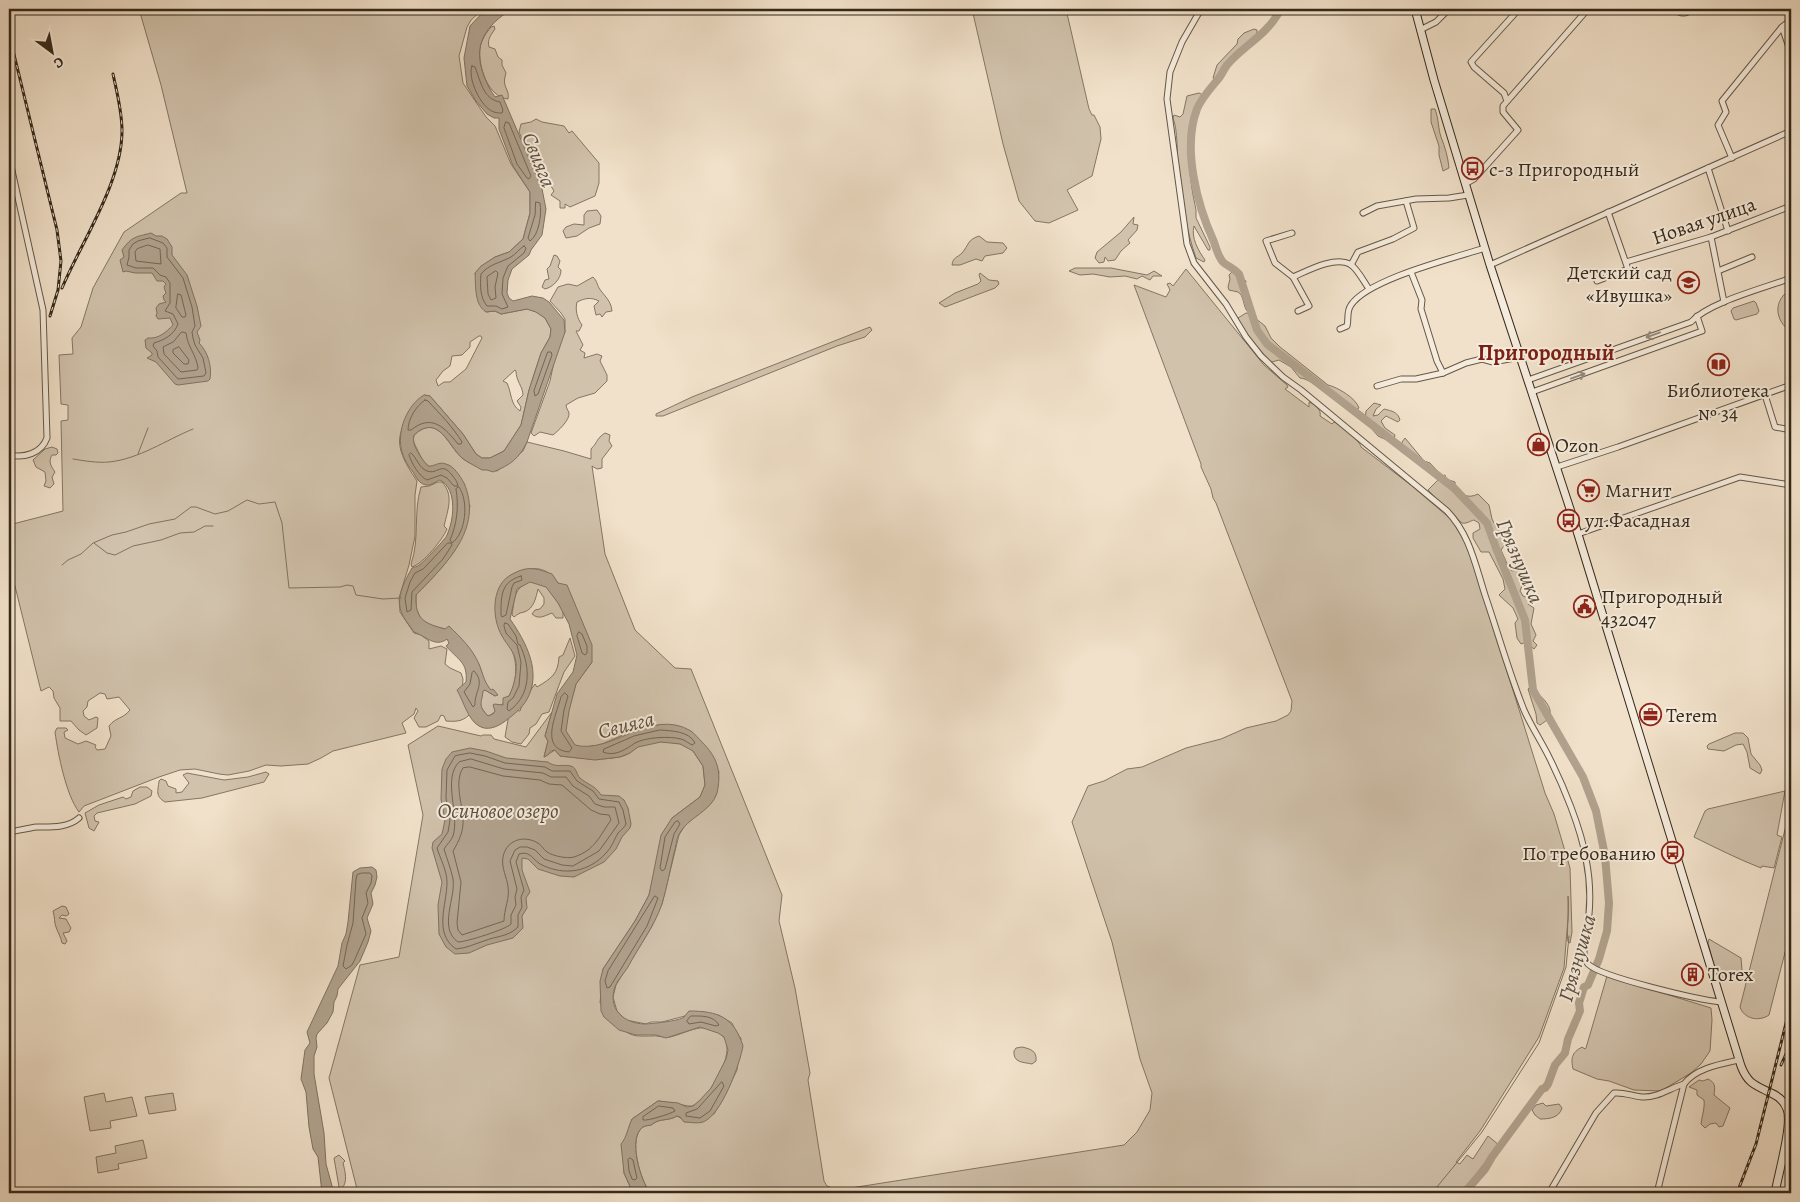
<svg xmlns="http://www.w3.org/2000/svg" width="1800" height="1202" font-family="Alegreya,serif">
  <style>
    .green { fill: #d1c2ac; stroke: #837663; fill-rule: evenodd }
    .water { fill: #b1a28e; stroke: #7f7260 }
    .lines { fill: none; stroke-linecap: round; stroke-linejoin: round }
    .shore { stroke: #736654; stroke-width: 1 }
    .stream { stroke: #7f7260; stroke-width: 1 }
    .river { stroke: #b1a28e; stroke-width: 8 }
    .street-casing { stroke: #645746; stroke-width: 7 }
    .secondary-casing { stroke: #35291a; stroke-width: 9 }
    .street { stroke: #f6ecdd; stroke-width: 5 }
    .secondary { stroke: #f6ecdd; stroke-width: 7 }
    .rail-casing { stroke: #35291a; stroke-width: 3 }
    .rail { stroke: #f6ecdd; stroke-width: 1; stroke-dasharray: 4; stroke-linecap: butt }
    .oneway { stroke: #968a7c }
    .labels { text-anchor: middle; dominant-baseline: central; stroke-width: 4; stroke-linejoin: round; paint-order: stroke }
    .poi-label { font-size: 20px; fill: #35291a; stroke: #f6ecdd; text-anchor: start }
    .street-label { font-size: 20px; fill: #35291a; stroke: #f6ecdd }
    .water-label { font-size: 21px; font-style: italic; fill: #5a4d3d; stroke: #f6ecdd }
    .quarter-label { font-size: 22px; font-weight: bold; fill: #7a1f14; stroke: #f6ecdd }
  </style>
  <rect width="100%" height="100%" fill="#f1e1ca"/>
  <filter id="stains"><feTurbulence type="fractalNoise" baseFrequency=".004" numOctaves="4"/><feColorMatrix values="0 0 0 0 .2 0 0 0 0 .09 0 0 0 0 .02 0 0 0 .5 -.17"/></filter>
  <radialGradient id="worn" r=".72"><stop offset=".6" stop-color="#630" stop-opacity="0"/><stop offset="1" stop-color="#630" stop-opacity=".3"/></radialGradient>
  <g class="green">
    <path d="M 139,9 L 483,9 L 471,20 L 467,27 L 459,56 L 463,83 L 486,117 L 495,126 L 511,164 L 530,192 L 530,213 L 523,239 L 509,252 L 495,257 L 482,266 L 475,273 L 486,312 L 495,311 L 501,314 L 527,309 L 536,312 L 545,318 L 551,329 L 550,337 L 541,353 L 529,390 L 521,425 L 504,451 L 490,458 L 482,458 L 476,454 L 463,434 L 430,396 L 424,395 C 397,432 389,440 417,481 L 415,495 L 415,536 L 409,565 L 399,598 L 400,612 L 414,633 L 421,635 L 429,641 L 429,649 L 441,646 L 447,649 L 445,664 L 450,668 L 461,673 L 463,679 L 462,692 L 473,711 C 464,721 459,722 446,721 L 444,716 L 441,715 L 438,721 L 426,727 L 419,727 L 414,718 L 418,711 L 416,708 L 414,714 L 402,723 L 406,733 L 333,751 L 321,758 L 308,764 L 281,766 L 266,765 L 249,771 L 228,775 L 219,774 L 195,769 L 180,770 L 159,777 L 84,806 L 79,812 C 66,795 58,754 55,732 L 57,728 L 66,728 L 68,730 L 64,732 L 65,738 L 78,744 L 86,741 L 96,745 L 95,747 L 97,750 L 105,749 L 111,736 L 109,726 C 116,717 123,719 130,710 L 119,697 L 107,699 L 105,694 L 100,693 L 88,701 L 87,707 L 83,711 L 84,716 L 89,720 L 96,717 L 98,718 L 97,728 L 86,735 L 79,730 L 71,721 L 60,721 L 60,708 L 54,698 L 53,691 L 49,687 L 41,691 L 9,562 L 9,525 L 63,511 L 61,421 L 68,420 L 68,405 L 61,404 L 59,355 L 73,354 L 72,338 L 81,327 L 93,288 L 124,232 L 181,193 L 187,193 L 161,85 ZM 479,336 L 481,336 L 482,338 L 466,369 L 450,382 L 444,382 L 438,386 L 436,380 L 443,371 L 450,366 L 452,356 L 462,355 L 470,347 L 470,342 ZM 515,370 L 516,371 C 516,381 523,387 523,395 L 517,401 L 521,407 L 520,411 C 510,404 512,394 507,383 L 503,381 Z"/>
    <path d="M 972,9 L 1066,9 L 1089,109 L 1092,115 L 1094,115 L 1100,127 L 1101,139 L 1092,176 L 1067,190 L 1078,210 L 1049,223 L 1035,221 L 1019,201 L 1003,144 Z"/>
    <path d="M 494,26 L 495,29 C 491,35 487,39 489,47 L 495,49 L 498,57 L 502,60 L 502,65 L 506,73 C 501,88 510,88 508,99 C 488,97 478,67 480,48 C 481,40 487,32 491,27 Z"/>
    <path d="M 1254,29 L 1257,30 L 1257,34 L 1234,53 L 1217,77 L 1215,79 L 1213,78 L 1217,65 L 1237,44 L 1238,39 L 1244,33 Z"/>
    <path d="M 1199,93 L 1203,95 C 1200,101 1196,107 1194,113 C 1184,140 1190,182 1196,210 L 1196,218 L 1210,247 L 1210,250 L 1208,250 L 1194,226 C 1191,238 1198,250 1205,260 L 1204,262 L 1196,258 C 1186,229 1181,198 1178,168 C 1177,153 1178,131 1173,118 L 1174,115 L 1180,117 L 1183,114 L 1187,96 Z"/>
    <path d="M 1431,109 L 1435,109 C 1439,120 1438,128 1441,137 C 1445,147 1448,157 1449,168 L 1443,171 L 1439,155 L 1439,146 L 1431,122 Z"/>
    <path d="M 536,119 L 542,122 L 564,126 L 569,133 L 572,131 L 599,163 L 599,183 L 595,196 L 570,207 L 565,204 L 565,208 L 560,208 L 560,201 L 551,195 L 554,191 L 549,183 L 542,186 L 519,132 L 521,124 L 531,122 Z"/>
    <path d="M 597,210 L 601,216 L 600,224 L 589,228 L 577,236 L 566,238 L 563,231 L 566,227 L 574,224 L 584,225 L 584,215 L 587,211 Z"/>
    <path d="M 1134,217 L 1133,224 L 1138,225 L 1137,230 L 1128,240 L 1130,243 L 1121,251 L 1115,260 L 1108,261 L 1105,257 L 1104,262 L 1099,263 L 1095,258 L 1097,252 L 1121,232 Z"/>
    <path d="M 979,236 L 987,242 L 1003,243 L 1007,248 L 1003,253 L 985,256 L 982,261 L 976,259 L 960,265 L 952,265 C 953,257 957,258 962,253 C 969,245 967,240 979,236 Z"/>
    <path d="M 554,255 L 557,256 L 560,261 L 558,267 L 561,270 C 561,279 553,287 545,289 L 542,287 L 545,280 L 549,279 L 547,269 L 550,266 Z"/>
    <path d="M 1075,268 L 1111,268 L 1147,275 L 1154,271 L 1162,276 L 1153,276 L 1150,280 L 1142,276 L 1137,279 L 1125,276 L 1110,277 L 1093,274 L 1080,275 L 1069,271 Z"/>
    <path d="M 1186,269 L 1264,365 L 1287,385 L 1288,387 L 1285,389 L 1309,407 L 1309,402 C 1314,404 1322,410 1320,416 L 1332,424 L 1334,422 C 1340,424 1360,441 1361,447 L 1412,486 L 1453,521 L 1462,536 L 1474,565 L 1545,793 L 1554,814 L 1570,868 L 1572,932 L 1570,943 L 1568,942 C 1566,929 1570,910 1568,896 L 1568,918 L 1564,968 L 1539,1037 L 1480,1131 L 1456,1162 L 1460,1164 L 1467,1155 L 1473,1159 L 1488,1136 L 1499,1145 L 1461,1193 L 650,1193 C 641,1181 627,1138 643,1127 C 646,1125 649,1126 651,1125 C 653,1124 655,1122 658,1121 C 665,1119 670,1120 677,1116 L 688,1122 L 714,1114 L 723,1099 L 737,1070 L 741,1038 L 737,1034 L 732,1023 L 718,1015 L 685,1016 L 662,1022 L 651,1022 L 646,1024 L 626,1020 L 617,1011 L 613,997 L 616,985 L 651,928 L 662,904 L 679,835 L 686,824 L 710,804 L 716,795 L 719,771 L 659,725 L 632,731 L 600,745 L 577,748 L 565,732 L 568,712 L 576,684 L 592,662 L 558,583 C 547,566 533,566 515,573 L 502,635 C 505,639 509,644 511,648 C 520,667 516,694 500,706 C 495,710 494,714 488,716 C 477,704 481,704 483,690 L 485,690 L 495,696 L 485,683 L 479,664 L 445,629 L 430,625 L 421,619 L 416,608 L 416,595 C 444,566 465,546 470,505 L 423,461 L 413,441 L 414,435 C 439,412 448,447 463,459 C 472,465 486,470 497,471 L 523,451 L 527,442 L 564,451 L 591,459 L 591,449 C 598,442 596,439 605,433 L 610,435 L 609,441 L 612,446 L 602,459 L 602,468 L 597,469 L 592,466 L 605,554 L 635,630 L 675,668 L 691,669 L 782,895 L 779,921 L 795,988 L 810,1073 L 808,1080 L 824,1181 L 827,1186 L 838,1190 L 1124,1145 L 1137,1132 L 1150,1110 L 1152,1093 L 1140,1059 L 1112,942 L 1072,822 L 1088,786 L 1104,781 L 1127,769 L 1142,767 L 1186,748 L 1221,739 L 1246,728 L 1276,721 L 1288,715 L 1291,711 L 1292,701 L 1216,503 L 1213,498 L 1211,489 L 1201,467 L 1201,464 L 1134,285 L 1166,297 L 1170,290 L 1167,284 L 1170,283 L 1173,286 Z"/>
    <path d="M 1234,270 L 1237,270 L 1240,273 L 1240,277 L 1246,281 L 1244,289 L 1251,301 L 1250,309 L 1247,311 C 1243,306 1244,295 1238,292 C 1235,291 1232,291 1229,290 L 1228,287 L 1230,279 L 1229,275 Z"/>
    <path d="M 980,273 L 989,280 L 998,281 L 999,284 L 995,288 L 945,307 L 939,303 L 955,293 L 978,284 L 981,281 L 979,275 Z"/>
    <path d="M 593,277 C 597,281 597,284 599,288 C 604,296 611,300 612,311 L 606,312 L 602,317 L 600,314 L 596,315 L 594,306 L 599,301 C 591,297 585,298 577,302 C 575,310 577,318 582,325 L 579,331 L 576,331 L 583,345 L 580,350 L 585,353 L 584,358 L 597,354 L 602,356 L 600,361 L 607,375 L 607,381 L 595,393 L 578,398 L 566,405 C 566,408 568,410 569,413 C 570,420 558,431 553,435 L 540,432 L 534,436 L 531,433 L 550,381 L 555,357 L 559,343 L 565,332 L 565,319 L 561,313 L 550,301 L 558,287 L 568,284 L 577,286 Z"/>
    <path d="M 1791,289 L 1791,332 C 1774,320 1773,300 1791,289 Z"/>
    <path d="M 1754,301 L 1756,303 L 1759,311 L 1757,314 L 1736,320 L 1734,319 L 1731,311 L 1733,308 Z"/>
    <path d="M 1246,313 L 1250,314 L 1265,326 L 1271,338 L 1280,347 L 1328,385 C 1337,387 1356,398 1359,408 L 1356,410 C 1335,406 1315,379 1300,378 L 1291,367 L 1279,360 L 1272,362 L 1270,361 L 1246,335 L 1238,321 L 1238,318 Z"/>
    <path d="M 870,327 L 872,330 L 865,337 L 837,346 L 663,416 L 656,416 L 656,414 L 692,397 Z"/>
    <path d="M 1374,403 L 1381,405 L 1376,409 L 1373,416 L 1378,415 L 1384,409 C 1392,411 1398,412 1400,420 L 1398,422 L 1386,416 L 1381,421 L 1385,428 L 1395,435 L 1394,439 L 1391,442 L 1378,436 L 1365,421 L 1366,411 Z"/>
    <path d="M 1405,438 L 1424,461 L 1430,463 L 1442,476 L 1445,475 L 1446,479 L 1455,482 L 1455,488 C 1462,495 1468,499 1478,494 L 1489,505 L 1492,519 L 1497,529 L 1512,537 L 1510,543 L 1505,544 L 1501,550 L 1509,568 L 1512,571 L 1519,569 L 1521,572 L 1519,580 L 1523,583 L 1520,591 L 1523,596 L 1532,599 L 1528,604 L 1534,608 L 1531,624 L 1536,635 L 1533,641 L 1537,645 L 1534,649 L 1526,642 L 1521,644 L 1517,638 L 1515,623 L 1518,619 L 1513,608 L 1499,595 L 1505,589 L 1503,579 L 1489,552 L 1481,552 L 1473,538 L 1473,533 L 1480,529 L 1479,523 L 1474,520 C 1470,521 1466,524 1462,523 C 1459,521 1431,493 1428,490 L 1438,480 L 1427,469 L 1408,456 L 1405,446 L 1402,445 L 1402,442 Z"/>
    <path d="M 52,447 L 57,449 L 58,453 L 56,455 L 52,455 C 48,462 51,466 55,472 L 52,477 L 54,484 L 50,488 L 44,486 L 46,481 L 45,472 L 36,467 L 33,460 L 45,449 Z"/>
    <path d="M 438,482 L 442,482 C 454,495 448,509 444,526 L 447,529 C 443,539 423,564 412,567 L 411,564 C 420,539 413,512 421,487 L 429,486 Z"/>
    <path d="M 531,580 L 547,586 L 563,610 L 563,618 L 556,618 L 552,613 C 544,616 539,620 532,614 L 535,610 L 540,609 L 544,604 L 544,598 L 538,589 C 536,597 534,609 524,612 C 519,613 518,614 514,617 L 512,615 C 515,596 513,590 531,580 Z"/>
    <path d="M 570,638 L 575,656 L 564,672 L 549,712 L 542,714 L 536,724 L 530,728 L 529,734 L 521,744 L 512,742 L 505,737 L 509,714 L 514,710 L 520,711 L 524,699 L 535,684 L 537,687 C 552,678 558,674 559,657 L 563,655 Z"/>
    <path d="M 1530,687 C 1537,693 1555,706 1549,717 C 1548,720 1543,723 1540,725 L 1537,723 L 1536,714 L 1528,689 Z"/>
    <path d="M 552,712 L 545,736 L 548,741 L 544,757 L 555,750 L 560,756 C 580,758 599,761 619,757 C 628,756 632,750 639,746 C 656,738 672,743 689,745 L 703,766 L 705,785 L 700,797 L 672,818 L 655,870 L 649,895 L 635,921 L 603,969 L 600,1003 C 607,1010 620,1028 628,1033 C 634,1037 645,1036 651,1036 C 657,1035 663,1038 670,1037 C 688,1033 705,1019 723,1036 C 738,1052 708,1100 692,1106 C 690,1107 663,1101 658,1101 L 632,1119 L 625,1140 L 624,1173 L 633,1193 L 358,1193 L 329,1078 L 360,965 L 399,957 L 423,815 L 408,745 L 438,726 L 481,736 L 483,735 L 491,735 L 494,739 L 526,747 Z"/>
    <path d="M 1735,733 L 1743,733 L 1748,738 L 1751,754 L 1760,765 L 1762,770 L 1760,774 L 1750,768 L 1747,752 L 1743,744 L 1736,745 L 1724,751 L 1708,749 L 1707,746 L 1709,744 Z"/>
    <path d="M 266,772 L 269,774 L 264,782 L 202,798 L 165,802 C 155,796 158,791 159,781 L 161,779 L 166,781 L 168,786 L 176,789 L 176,793 L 182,792 L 189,783 L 183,775 L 187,773 L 224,780 L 248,777 Z"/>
    <path d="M 140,787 L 147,787 L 152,791 L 151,796 L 135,804 L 97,813 L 94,816 L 95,821 L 99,822 L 94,831 L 89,828 L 85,813 L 99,805 L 123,797 L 126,799 L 131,797 L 133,791 Z"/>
    <path d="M 1785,791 L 1777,835 L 1782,837 L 1774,868 L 1762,866 L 1761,868 C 1738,859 1716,848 1694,837 L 1705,811 L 1708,809 Z"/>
    <path d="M 1791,806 L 1791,929 L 1769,1015 C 1759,1022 1744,1019 1740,1007 Z"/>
    <path d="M 62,906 L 66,907 L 69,914 L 66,916 L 62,915 L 59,918 L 66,919 L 71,928 L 69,932 L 63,933 L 67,941 L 65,944 L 62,943 C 61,937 58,933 56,927 C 54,922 55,917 53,911 Z"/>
    <path d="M 1709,939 L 1741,958 L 1742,970 L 1738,975 L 1721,982 L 1716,972 L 1708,943 Z"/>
    <path d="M 1607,976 L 1711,1008 L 1712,1020 L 1710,1051 L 1701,1064 L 1691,1073 L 1661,1091 L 1634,1090 L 1609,1081 L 1597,1079 L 1573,1069 C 1571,1059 1571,1053 1582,1047 L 1585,1049 L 1586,1048 Z"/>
    <path d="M 1022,1047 C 1031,1049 1037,1051 1036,1061 L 1032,1064 C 1023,1062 1013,1063 1014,1051 L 1016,1048 Z"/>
    <path d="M 1708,1079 C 1716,1083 1715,1087 1714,1095 L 1730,1108 L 1723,1126 L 1719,1127 L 1716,1123 L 1710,1124 L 1705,1128 L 1701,1124 C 1702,1116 1705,1108 1704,1100 L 1697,1095 L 1697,1090 L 1689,1087 L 1699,1080 L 1703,1081 Z"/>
    <path d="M 104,1093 L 106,1102 L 132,1097 L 137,1116 L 110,1121 L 111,1128 L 90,1131 L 84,1097 Z"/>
    <path d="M 173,1093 L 176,1110 L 149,1114 L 145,1097 Z"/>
    <path d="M 1543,1103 L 1546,1106 L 1559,1104 L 1562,1108 C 1559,1118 1549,1119 1540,1119 L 1535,1115 L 1532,1110 L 1536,1105 Z"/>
    <path d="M 143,1140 L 147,1158 L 118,1164 L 119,1169 L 98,1173 L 96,1157 L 116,1153 L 115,1146 Z"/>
    <path d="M 339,1155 L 345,1161 L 343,1163 C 345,1171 348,1182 342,1188 L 339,1187 L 334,1158 Z"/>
  </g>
  <g class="water">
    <path d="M 486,9 L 512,9 C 485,26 472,45 484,76 C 487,84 490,90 495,97 L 502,95 L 542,189 L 546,209 L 542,235 L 531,250 L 529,255 L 512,269 L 508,280 L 507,293 L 509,298 L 513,301 L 532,296 L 543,298 L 549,302 L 564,320 L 565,332 L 527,442 C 519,459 510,465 493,472 L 487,470 L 482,470 C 477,467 467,462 462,458 C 448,445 438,413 414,435 C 411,445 421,458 428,466 C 434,467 439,461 446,464 C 454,466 460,476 464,483 C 484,529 445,565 416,595 C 415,619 423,623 445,629 L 449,626 C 461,638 472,648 479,664 C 483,674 484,682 491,690 L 493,689 L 498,695 L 495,696 L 485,690 L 483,691 C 482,703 477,705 488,716 L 493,714 L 495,711 L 493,705 L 494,704 L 503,705 L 503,698 L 509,696 C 514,686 517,674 516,662 C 514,651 507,645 502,636 C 492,619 491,588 509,576 C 526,566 533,567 552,574 L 558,583 L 567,585 L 592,645 L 592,662 L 576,684 L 569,711 L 566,731 L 575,745 C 611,755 651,707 691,731 C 695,734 699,739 702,742 C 717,757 722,771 717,793 C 712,811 687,818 679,834 C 676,840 676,847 674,853 C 670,870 667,887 662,904 C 654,927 639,946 628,967 C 623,975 616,981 614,990 C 609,1011 625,1023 644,1024 C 650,1024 680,1021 684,1017 C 686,1015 687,1013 689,1011 C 718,1011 734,1017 743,1046 C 740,1064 721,1116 703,1122 C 698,1124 690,1122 684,1122 L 680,1117 L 677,1116 C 670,1120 665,1119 658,1121 C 655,1122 653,1124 651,1125 C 649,1126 646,1125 643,1127 C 627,1138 641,1181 650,1193 L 633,1193 L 624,1173 L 621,1144 C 627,1137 628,1127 632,1119 L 658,1101 L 678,1103 L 687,1107 L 693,1106 L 700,1100 L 711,1088 L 726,1059 L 728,1050 L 724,1037 L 718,1033 L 700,1027 L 666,1038 L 656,1035 L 636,1035 L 619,1030 L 604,1017 L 601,1011 L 600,981 L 603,969 L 635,921 L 649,895 L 661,835 L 672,818 L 700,797 L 705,785 L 703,766 L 693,751 L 680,744 L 661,742 L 638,747 L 630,753 L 620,757 L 595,760 L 560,756 L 555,750 L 551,751 L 548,755 L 544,757 L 548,741 L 545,736 L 557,694 L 573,672 L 577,655 L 569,624 L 558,603 L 546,587 L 530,582 L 517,589 L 510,619 C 526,642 543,673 526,701 C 521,709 512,716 504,722 C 497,727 487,731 479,726 C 468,720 463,700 457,690 L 466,682 C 468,662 458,660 446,646 L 449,643 L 447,639 C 435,648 426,636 414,632 C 410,626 403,618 401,611 C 396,597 405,580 412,568 C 414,567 417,567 419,565 C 422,564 444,540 446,537 C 454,522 458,489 440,480 C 436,481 431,486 426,485 C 419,484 416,477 413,472 C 408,466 404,459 402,452 C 396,432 407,405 424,395 L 430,396 L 463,434 L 476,454 L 482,458 L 490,458 L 504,451 L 521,425 L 529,390 L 541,353 L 550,337 L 551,329 L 545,318 L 536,312 L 527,309 L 501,314 L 495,311 L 486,312 C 474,304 476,287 475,273 L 481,266 L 495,257 L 509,252 L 523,239 L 530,213 L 530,192 L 513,166 L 499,129 L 499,118 L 494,118 L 487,114 L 476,101 L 467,86 L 464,58 L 470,26 Z"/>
    <path d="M 151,233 L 156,236 L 162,236 L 167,239 L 172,247 L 172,255 L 187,275 L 197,306 L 201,326 L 197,332 L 200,340 L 199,343 C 208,352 212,366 210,379 L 208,381 L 178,385 L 175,384 L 156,362 L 147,358 L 152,355 L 152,353 L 146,348 L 145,340 L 148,338 C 159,339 166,332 173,325 L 170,318 L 158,319 L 156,316 L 157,313 L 156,308 L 159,304 L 166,302 L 164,300 L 163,296 L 166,293 L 164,287 L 166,284 L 163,281 L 157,281 L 152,273 L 135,273 L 126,271 L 123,272 L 120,260 L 124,257 L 122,250 C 132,236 136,237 151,233 Z"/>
    <path d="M 470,748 L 486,751 L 506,758 L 548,762 C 556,768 562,764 571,766 C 577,768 576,774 580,778 C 588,785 595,785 601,795 L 619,796 L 624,800 L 628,808 L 631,824 L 630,828 L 622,837 L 616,849 L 604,862 L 574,877 L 560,876 L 538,869 L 528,859 L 522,858 L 522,870 L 530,892 L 526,898 L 527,908 L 522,916 L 523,928 L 513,938 L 487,945 L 469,953 L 455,954 L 446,947 L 439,934 L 438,905 L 442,882 L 432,848 L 433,842 L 442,834 L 445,820 L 441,799 L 442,769 L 446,759 L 452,752 Z"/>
    <path d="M 372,867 L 376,870 L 377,877 L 375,885 L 371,893 L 373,904 L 367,918 L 371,931 L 368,942 L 360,961 L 338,989 L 337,996 L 334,1002 L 333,1012 L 327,1023 L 317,1034 L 316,1038 L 317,1047 L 314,1056 L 314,1074 L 324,1133 L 326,1164 L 334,1193 L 322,1193 L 318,1157 L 313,1149 L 309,1127 L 306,1092 L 301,1079 L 305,1050 L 310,1043 L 307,1032 L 338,966 L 342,943 L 346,934 L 348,922 L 353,872 L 360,868 Z"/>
  </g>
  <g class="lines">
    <g class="shore">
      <path d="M 472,66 L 475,67 C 481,82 483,99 500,102 L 503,110 L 502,113 C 500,113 497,113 494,112 C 481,108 467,78 472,66 Z"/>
      <path d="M 506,122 L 509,123 L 531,176 L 529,179 L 527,178 L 517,164 L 504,128 Z"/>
      <path d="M 536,202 L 540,203 C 542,214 539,235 530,241 L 528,238 L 535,215 Z"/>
      <path d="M 150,238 L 163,243 L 167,248 L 167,257 L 183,278 L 192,307 L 195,326 L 192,332 L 193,338 L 195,345 L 203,358 L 206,373 L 204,376 L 178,379 L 158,357 L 157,351 L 153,346 L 154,343 C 164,340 174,335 178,324 L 173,314 L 165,311 L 170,303 L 170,283 L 166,277 L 160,275 L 153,268 L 136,268 L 127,265 L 129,257 L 129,250 L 133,244 L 138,241 Z"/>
      <path d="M 148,245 L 160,249 L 161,264 L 136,261 L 135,252 L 137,249 Z"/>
      <path d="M 524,246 L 526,248 L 524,253 L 508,266 L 503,278 L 502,294 L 508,307 L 502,309 L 496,306 L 487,306 C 480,298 480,285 481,274 C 489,264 500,263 511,257 C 516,254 519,249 524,246 Z"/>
      <path d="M 496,271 L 498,273 L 495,287 L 496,298 L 491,300 L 488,294 L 487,277 Z"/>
      <path d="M 178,294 L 181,295 L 186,315 L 185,317 L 182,317 L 176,308 Z"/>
      <path d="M 182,332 L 186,333 C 188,348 196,354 198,368 L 197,370 L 181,372 L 164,354 L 163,347 L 173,342 Z"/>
      <path d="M 179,347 L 189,360 L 188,364 L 184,364 L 173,353 L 173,350 Z"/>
      <path d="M 548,352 L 551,352 L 552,355 L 538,394 L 535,396 L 534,391 Z"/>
      <path d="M 425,400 L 428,401 C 440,414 453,427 462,442 L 461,444 L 458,444 C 445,428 432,413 411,430 L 408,430 C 408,419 416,406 425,400 Z"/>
      <path d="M 411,453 C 417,458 419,468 427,471 C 438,475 441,461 452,475 C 455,479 457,481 458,486 L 454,486 L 447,478 L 441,475 L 427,480 C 419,476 412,464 409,455 Z"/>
      <path d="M 459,487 C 469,501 466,533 452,543 L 450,540 C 457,524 459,507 456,489 Z"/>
      <path d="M 448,543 L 451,543 L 452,545 L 443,559 L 412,592 L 411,610 L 407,612 L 405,598 L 410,582 L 415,573 L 423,569 Z"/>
      <path d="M 521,576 L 522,580 L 514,583 L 512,587 L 506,615 L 502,617 L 501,615 C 501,595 501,582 521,576 Z"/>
      <path d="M 505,623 L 508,624 L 516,636 L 518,644 L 520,645 C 531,668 531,695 509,711 L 507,709 L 508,702 L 513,698 L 519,686 L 521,662 L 517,645 L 506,633 L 504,626 Z"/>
      <path d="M 579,632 L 582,634 L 587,646 L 587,653 L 585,655 L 582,653 L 577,636 Z"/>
      <path d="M 474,671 C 486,683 474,692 475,705 L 473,707 L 464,692 L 470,684 L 472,673 Z"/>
      <path d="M 565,693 L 568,696 L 564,710 L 561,731 L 572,748 L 569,752 C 539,749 556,716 561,697 Z"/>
      <path d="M 660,730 C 672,731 689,731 695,743 L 692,745 C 688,743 685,740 681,739 C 670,736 646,737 635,743 C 626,749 615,757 603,752 L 604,749 L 634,736 Z"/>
      <path d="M 470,753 L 485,756 L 505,763 L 545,767 L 552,771 L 570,771 L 577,781 L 593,791 L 599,799 L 619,802 L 623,810 L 626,824 C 624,828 621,830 618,833 C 614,840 612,847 606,853 C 589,872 565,876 542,865 C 533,861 531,850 519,854 L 516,862 L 524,890 L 521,897 L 522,907 L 518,915 L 518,927 C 508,937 496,936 484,941 C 474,944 467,948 456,949 C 433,933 447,905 447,882 C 447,871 440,858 437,848 L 448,832 L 450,820 L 446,798 L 447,770 L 455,756 Z"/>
      <path d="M 471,759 L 504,769 L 543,773 L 551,777 L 566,777 L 573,786 L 589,796 L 595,804 L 604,807 L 615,807 L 619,823 L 599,851 L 573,866 L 562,865 L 544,859 L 535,850 L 527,847 L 520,847 L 515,850 L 510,861 L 517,889 L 515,897 L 516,905 L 511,915 L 511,924 C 507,929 466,942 458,942 C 438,928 456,898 453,879 C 451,869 447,859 444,849 C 447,844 451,841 453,836 C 460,814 442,779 459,762 Z"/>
      <path d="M 470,767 L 503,776 L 540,780 L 549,784 L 562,785 L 591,810 L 600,814 L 609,815 L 611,820 C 599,837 595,850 574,857 C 567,859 553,856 547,852 C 543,849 541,844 536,842 C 522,835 506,841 503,857 C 501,868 507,877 508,887 C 510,898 504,909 504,921 L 462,935 L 458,930 L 457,923 L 461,882 L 453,851 C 459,841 464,831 463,818 C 462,803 454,781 463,768 Z"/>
      <path d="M 678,821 L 680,824 L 674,834 L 665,869 L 662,871 L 660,868 L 665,837 L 675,822 Z"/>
      <path d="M 362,873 L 370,873 L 372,876 L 371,883 L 366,893 L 368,903 L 362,918 L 366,934 L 355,959 L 352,965 L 346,969 L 343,966 L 347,945 L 353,923 L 356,879 L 357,875 Z"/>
      <path d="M 655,896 L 658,898 L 647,926 L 610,987 L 607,988 L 605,981 L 608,971 Z"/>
      <path d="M 691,1016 C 701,1016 713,1015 719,1025 L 716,1026 L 701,1022 L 689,1024 L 687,1021 Z"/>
      <path d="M 722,1082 L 724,1086 L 710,1111 L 700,1118 L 686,1116 L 686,1113 L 697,1109 Z"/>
      <path d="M 659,1106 L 673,1108 L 675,1111 C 670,1114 648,1121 643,1120 L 643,1117 Z"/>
      <path d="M 630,1158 L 633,1160 L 637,1178 L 635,1180 L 632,1179 L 629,1171 L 628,1160 Z"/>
    </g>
    <g class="stream">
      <path d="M 138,454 L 148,428"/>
      <path d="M 73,459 C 85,461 97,463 109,462 C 139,459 166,440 193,429"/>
      <path d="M 94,543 L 107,553 L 115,555 L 133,546 L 161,540 L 180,533 L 194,532 L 205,526 L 213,526"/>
      <path d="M 62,565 L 68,560 L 81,554 L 93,543 L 112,535 L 126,532 L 149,524 L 175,519 L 191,507 L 196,507 L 215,514 L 228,511 L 247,500 L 259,504 L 275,502 L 282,523 L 289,588 L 340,587 L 347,585 L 353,586 L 356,595 L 383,599 L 401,598"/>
      <path d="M 1432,1193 L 1482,1132 L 1539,1043 L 1566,967 L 1569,936"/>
    </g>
    <path class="river" d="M 1277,9 L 1278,14 C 1264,37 1243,46 1227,65 C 1224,69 1222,74 1219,78 C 1211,88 1202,97 1197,109 C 1182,148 1197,205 1214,242 C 1216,248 1219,259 1224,263 C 1229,267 1234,268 1239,274 L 1257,330 L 1267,344 L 1454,488 L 1487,523 L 1496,548 L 1525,620 L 1533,690 L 1583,777 L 1596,811 L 1605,856 L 1609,903 L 1607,931 L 1599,959 L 1588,985 L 1584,987 L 1579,1003 L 1580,1011 L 1568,1039 L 1565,1053 L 1555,1065 L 1548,1084 L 1545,1088 L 1542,1089 L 1492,1157 L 1485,1169 L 1464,1193"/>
    <defs>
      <g id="street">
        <path d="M 1201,9 L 1182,42 L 1170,72 L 1167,99 L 1187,244 L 1194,263 L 1226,304 L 1246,337 L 1261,356 L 1283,377 L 1301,390 L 1447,511 C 1470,535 1475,564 1485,595 C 1498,633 1509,673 1524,710 C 1531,726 1541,741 1549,757 C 1563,785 1581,828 1586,859 C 1591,884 1591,910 1586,935 C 1585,943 1581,956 1588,964 C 1600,977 1700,1000 1721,1002"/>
        <path d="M 1673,9 C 1680,14 1686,15 1692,9"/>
        <path d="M 1782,27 L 1791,53"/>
        <path d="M 1420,30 L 1436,22 L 1449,9"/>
        <path d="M 1507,101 L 1504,93 L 1474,67 L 1471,62 L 1519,9"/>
        <path d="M 9,157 L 43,310 L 47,438 C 41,454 24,458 9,455"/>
        <path d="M 1732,158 L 1718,125 L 1726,112 L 1722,101 L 1782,27 L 1791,20"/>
        <path d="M 1708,168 L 1728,231"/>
        <path d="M 1465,184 L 1474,179 L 1518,130 L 1503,112 L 1503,106 L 1588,9"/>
        <path d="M 1363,213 L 1377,206 L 1416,199 L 1449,198 L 1468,195"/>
        <path d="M 1292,233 L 1266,241 L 1275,263 L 1293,277 L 1309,306 L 1298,311"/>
        <path d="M 1711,237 L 1724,302"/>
        <path d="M 1626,262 L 1711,237 L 1791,206"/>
        <path d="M 1351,265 L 1358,252 L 1393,239 L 1414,228 L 1406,201"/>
        <path d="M 1490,265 L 1791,131"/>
        <path d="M 1718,271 L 1752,257"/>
        <path d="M 1411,272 L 1422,300 L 1421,309 L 1437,361 L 1443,373"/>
        <path d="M 1293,277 C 1307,271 1334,256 1350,264 C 1357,268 1364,282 1369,289"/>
        <path d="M 1597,281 L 1628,269 L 1608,212"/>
        <path d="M 1340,329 L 1347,326 C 1349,319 1346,312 1351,305 C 1368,279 1454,258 1485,248"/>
        <path d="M 1528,380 L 1691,322 C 1709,302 1765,288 1791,278"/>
        <path d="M 1377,386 L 1401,379 L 1416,379 L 1443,373 L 1466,363 L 1482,359 L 1493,362 L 1520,357"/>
        <path d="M 1532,392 L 1702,331 L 1697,316"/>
        <path d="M 1765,395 L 1775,427 L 1791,430"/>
        <path d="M 1557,467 L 1618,447 L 1791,385"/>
        <path d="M 1578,534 L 1740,477 L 1791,485"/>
        <path d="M 9,832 C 18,831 27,828 37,827 C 51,827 68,828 79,818"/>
        <path d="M 1549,1193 L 1596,1113 L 1614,1093 C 1624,1092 1632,1096 1642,1097 C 1657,1098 1670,1088 1684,1084"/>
        <path d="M 1657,1193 L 1684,1084 C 1696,1068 1721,1064 1739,1060"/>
      </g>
      <path id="secondary" d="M 1415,9 L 1434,80 L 1490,265 L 1573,518 L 1741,1066 C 1748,1084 1755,1085 1771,1093 C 1778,1096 1784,1101 1787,1109 C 1793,1124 1778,1175 1775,1193"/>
    </defs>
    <use href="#street" class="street-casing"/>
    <use href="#secondary" class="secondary-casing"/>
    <use href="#street" class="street"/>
    <use href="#secondary" class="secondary"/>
    <defs>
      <g id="rail">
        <path d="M 9,34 L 57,230 L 61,261 L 58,290 L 50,316"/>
        <path d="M 62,288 C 82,241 122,182 122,131 C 122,111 117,93 113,74"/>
        <path d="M 1781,1065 L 1791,1043"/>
        <path d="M 1737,1193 L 1756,1144 L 1791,1003"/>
      </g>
    </defs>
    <use href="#rail" class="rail-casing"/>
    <use href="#rail" class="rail"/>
  </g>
  <defs><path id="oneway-shaft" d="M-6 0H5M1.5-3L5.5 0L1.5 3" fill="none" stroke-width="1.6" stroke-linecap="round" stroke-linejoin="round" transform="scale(1.25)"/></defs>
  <g class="oneway">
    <use href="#oneway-shaft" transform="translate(1653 335) rotate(160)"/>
    <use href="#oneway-shaft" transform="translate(1578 376) rotate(-20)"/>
  </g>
  <defs>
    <symbol id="bus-ring" viewBox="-11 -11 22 22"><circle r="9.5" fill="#f6ecdd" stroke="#8f2418" stroke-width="1.5"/><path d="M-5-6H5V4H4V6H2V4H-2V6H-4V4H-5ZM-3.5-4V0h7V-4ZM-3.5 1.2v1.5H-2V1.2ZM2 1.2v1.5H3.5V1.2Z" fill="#8f2418"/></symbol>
    <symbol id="school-ring" viewBox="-11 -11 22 22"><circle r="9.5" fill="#f6ecdd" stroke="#8f2418" stroke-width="1.5"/><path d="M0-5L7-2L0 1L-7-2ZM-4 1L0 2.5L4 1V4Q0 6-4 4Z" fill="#8f2418"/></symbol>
    <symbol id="library-ring" viewBox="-11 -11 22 22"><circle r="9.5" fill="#f6ecdd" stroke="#8f2418" stroke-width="1.5"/><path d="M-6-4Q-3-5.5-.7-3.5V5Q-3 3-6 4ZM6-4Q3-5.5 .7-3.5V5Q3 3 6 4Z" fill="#8f2418"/></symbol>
    <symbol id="shop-ring" viewBox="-11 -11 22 22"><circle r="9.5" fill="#f6ecdd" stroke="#8f2418" stroke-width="1.5"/><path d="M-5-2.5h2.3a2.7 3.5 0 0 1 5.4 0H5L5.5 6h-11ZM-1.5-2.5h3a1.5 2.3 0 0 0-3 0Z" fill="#8f2418"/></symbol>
    <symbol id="supermarket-ring" viewBox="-11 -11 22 22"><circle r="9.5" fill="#f6ecdd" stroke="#8f2418" stroke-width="1.5"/><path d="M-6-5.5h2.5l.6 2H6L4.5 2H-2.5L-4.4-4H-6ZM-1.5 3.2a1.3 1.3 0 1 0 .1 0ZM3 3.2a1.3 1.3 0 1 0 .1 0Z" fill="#8f2418"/></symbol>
    <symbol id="civic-ring" viewBox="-11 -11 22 22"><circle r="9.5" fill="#f6ecdd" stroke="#8f2418" stroke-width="1.5"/><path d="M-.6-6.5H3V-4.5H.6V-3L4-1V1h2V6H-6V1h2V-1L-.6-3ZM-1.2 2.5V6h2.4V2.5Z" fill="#8f2418"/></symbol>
    <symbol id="office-ring" viewBox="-11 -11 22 22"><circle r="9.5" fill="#f6ecdd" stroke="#8f2418" stroke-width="1.5"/><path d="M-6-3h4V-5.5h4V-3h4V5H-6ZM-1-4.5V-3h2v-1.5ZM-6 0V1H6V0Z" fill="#8f2418"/></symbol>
    <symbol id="building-ring" viewBox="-11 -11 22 22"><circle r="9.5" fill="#f6ecdd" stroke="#8f2418" stroke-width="1.5"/><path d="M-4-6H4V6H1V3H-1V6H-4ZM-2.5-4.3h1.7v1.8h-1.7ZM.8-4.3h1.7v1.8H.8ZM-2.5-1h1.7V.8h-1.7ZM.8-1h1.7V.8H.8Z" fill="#8f2418"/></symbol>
  </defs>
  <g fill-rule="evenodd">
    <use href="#bus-ring" x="1460" y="156" width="25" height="25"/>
    <use href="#school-ring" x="1676" y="270" width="25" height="25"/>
    <use href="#library-ring" x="1706" y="352" width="25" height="25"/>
    <use href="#shop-ring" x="1526" y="432" width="25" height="25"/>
    <use href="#supermarket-ring" x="1576" y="478" width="25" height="25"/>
    <use href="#bus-ring" x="1556" y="508" width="25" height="25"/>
    <use href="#civic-ring" x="1572" y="594" width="25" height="25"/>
    <use href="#office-ring" x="1638" y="702" width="25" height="25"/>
    <use href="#bus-ring" x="1660" y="840" width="25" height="25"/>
    <use href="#building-ring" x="1680" y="962" width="25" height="25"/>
  </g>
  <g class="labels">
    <g class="poi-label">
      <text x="1489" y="169">с-з Пригородный</text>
      <text x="1672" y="272" text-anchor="end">Детский сад<tspan x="1672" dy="23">«Ивушка»</tspan></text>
      <text x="1718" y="390" text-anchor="middle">Библиотека<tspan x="1718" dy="23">№ 34</tspan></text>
      <text x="1555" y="445">Ozon</text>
      <text x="1605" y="490">Магнит</text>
      <text x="1585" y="520">ул.Фасадная</text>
      <text x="1601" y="596">Пригородный<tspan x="1601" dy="23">432047</tspan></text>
      <text x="1666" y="715">Terem</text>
      <text x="1656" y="853" text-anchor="end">По требованию</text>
      <text x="1708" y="974">Torex</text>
    </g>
    <g class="street-label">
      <text transform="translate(1704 221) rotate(-19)">Новая улица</text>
    </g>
    <g class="water-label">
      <text transform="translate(539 160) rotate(68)">Свияга</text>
      <text transform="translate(1520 561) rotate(67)">Грязнушка</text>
      <text transform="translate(626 725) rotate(-14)">Свияга</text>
      <text x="498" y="811">Осиновое озеро</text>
      <text transform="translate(1577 958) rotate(-74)">Грязнушка</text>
    </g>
    <g class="quarter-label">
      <text x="1546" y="353">Пригородный</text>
    </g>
  </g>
  <rect width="1800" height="1202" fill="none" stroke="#f1e1ca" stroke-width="30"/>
  <rect x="10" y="10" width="1780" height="1182" fill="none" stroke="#35291a" stroke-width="2.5"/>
  <rect x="15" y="15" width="1770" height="1172" fill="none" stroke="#35291a"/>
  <g transform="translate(52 52) rotate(148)" stroke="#f6ecdd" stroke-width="4" paint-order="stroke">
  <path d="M0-4L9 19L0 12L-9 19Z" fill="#35291a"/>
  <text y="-8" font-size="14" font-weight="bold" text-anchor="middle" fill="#35291a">С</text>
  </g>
  <rect width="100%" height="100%" filter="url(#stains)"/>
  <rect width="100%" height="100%" fill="url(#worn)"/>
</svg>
